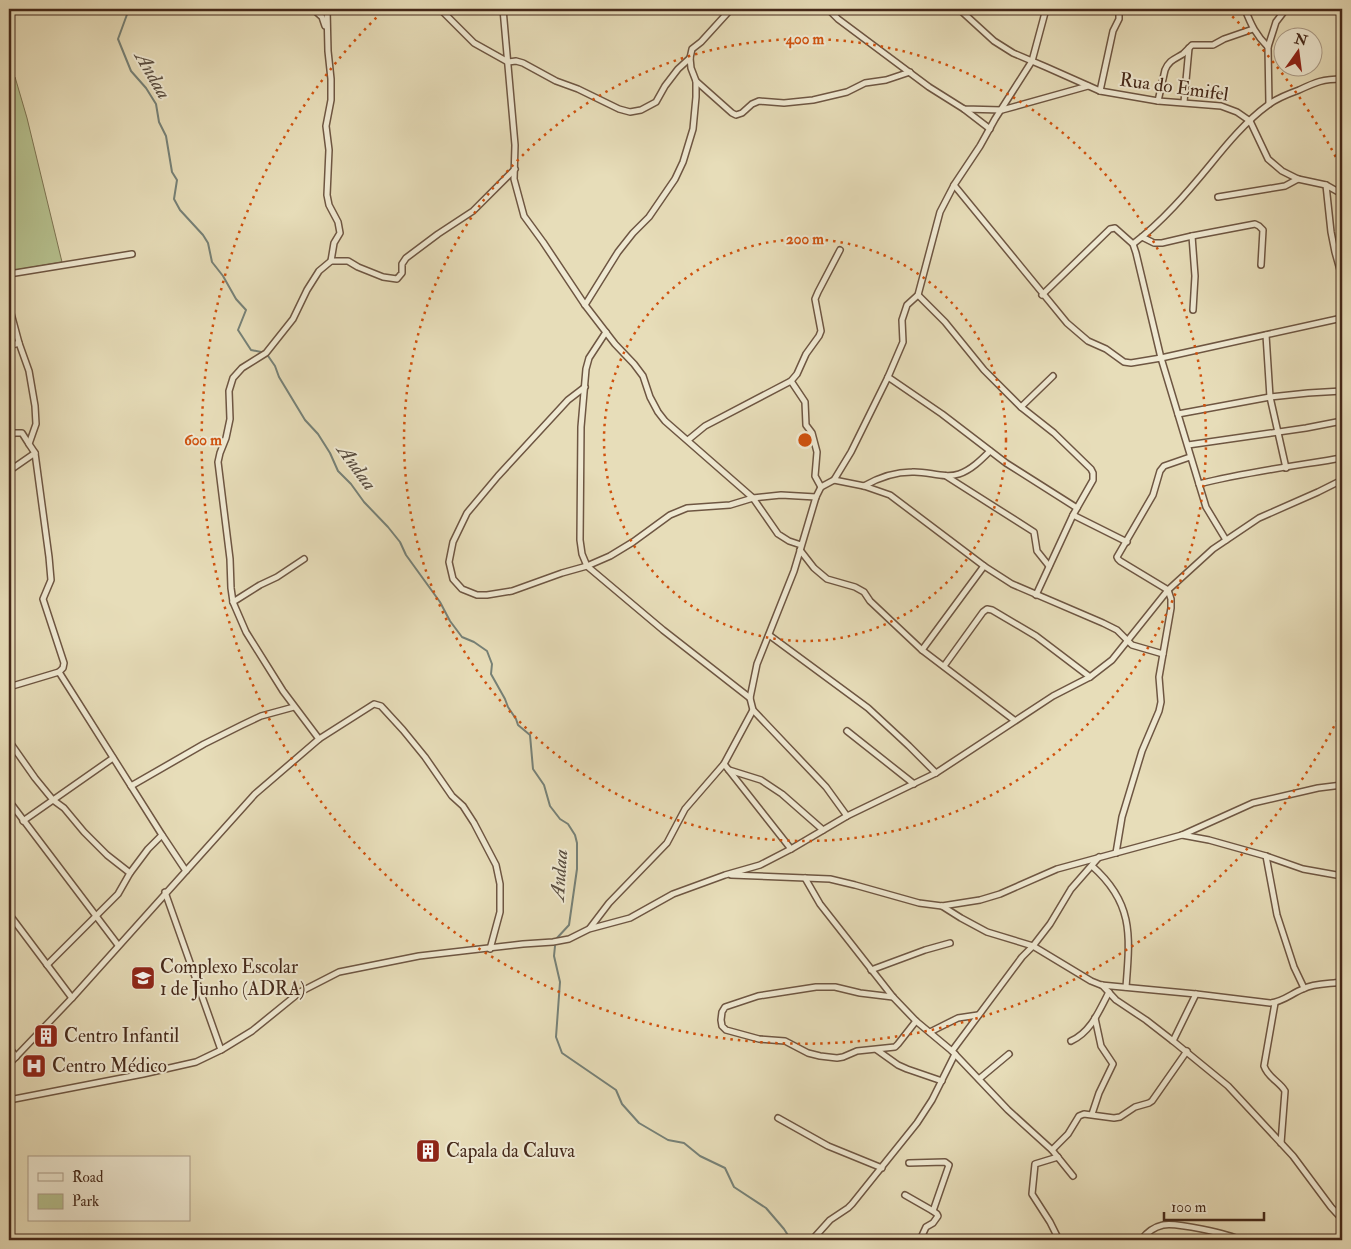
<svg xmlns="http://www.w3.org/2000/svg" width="1351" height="1249" font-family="'IM FELL Double Pica',serif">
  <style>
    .green { fill: #b6c18f; stroke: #7e7554 }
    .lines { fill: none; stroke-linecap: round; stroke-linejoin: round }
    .stream { stroke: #768177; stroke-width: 2 }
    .street-casing { stroke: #6e5642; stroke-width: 8 }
    .street { stroke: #efe9d2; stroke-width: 5 }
    .ring { fill: none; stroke: #d0520e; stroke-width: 2.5; stroke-dasharray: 2.5 5 }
    .labels { text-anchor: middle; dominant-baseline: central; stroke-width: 4; stroke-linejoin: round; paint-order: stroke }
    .street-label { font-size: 19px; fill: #45291a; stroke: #efe9d2 }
    .poi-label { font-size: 19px; fill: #45291a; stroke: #efe9d2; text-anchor: start }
    .water-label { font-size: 20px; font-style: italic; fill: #5a4e41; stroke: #efe9d2 }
    .centre { fill: #d0520e; stroke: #efe9d2; stroke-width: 2.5 }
    .ring-label { font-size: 15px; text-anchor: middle; font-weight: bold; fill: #d0520e; stroke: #efe9d2; stroke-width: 4; stroke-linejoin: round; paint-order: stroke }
  </style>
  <rect width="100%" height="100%" fill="#e7ddb9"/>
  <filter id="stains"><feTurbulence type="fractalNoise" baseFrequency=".004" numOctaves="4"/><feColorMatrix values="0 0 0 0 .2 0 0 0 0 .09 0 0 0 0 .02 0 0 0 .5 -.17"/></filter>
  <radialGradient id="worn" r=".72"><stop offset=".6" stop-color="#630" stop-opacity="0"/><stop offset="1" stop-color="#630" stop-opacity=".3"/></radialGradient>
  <path class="green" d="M 9,74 L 15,77 L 27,118 L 62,262 L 9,271 Z"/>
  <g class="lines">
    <g class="stream">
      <path d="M 129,9 L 118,39 L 131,71 L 146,88 L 156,104 L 159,122 L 166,136 L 172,172 L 177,180 L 174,199 L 180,210 L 203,235 L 208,243 L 212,262 L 223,276 L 236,299 L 246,310 L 238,330 L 251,350 L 266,353 L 275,366 L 279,377 L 305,420 L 318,434 L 330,453 L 338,471 L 351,484 L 364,502 L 388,527 L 400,542 L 406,555 L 440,602 L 450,621 L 462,637 L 474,642 L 487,651 L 492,664 L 491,674 L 505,699 L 508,707 L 516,719 L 518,725 L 530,735 L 533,769 L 544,785 L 550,806 L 560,819 L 568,824 L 575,835 L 577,843 L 577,869 L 569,925 L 557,938"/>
      <path d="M 555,946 L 554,956 L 560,982 L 556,1037 L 562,1053 L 616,1090 L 622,1104 L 639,1123 L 668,1140 L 684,1143 L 700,1156 L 725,1168 L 734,1187 L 766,1208 L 784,1229 L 791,1240"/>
    </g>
    <defs>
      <g id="street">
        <path d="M 313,9 L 322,17 L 325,26"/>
        <path d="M 440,9 L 474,43 L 508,62 L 516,61 L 523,63 L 556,81 L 578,89 L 619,109 L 630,112 L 641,110 L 656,102 L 665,86 L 678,69 L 690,58"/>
        <path d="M 503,9 L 515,145 L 514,179 L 524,216 L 543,242 L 585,305 L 615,344 L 634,364 L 643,376 L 650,397 L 658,412 L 665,421 L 753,498 L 778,534 L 789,541 L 801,545"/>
        <path d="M 828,9 L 838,19 L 929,87 L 964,109 L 1002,110 L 1088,86"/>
        <path d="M 959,9 L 994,41 L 1013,53 L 1046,67 L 1100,91 L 1158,101 L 1221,106 L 1237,112 L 1250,121 L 1268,159 L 1282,171 L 1298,179 L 1326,185 L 1342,194"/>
        <path d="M 1245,9 C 1251,25 1256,35 1268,47"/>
        <path d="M 696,81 L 732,113 L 736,115 L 742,113 L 752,104 L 759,101 L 784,103 L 813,100 L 847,92 L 865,83 L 886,80 L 910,72"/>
        <path d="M 1100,91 L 1113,31 L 1119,19 L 1119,9"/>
        <path d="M 1158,101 L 1165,70 C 1169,60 1175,59 1183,54 C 1186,51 1189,48 1192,45 L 1213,45 L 1224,39 L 1253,29"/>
        <path d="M 1184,102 L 1189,48"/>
        <path d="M 1269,104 L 1268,47 L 1276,22 L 1286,9"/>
        <path d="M 964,109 L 990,129"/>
        <path d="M 954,185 L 1067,323 L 1088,341 L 1106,349 L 1124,362 L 1131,363 L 1161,358 L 1342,318"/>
        <path d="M 1326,185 L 1331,232 L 1335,252 L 1342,277"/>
        <path d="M 1218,197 L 1285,186 L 1298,179"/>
        <path d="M 1192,236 L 1195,276 L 1193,310"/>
        <path d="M 1142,237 L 1154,243 L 1162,243 L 1192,236 L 1255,224 L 1259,226 L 1263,230 L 1261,265"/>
        <path d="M 1133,244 C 1162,222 1187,193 1210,165 C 1227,144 1246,121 1268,105 C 1277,98 1288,94 1299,90 C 1316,82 1323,79 1342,79"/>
        <path d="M 331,261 L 348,261 L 358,267 L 383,277 L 397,279 L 402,273 L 402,264 L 406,258 L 438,234 L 473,211 L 515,169"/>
        <path d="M 9,274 L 132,254"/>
        <path d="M 918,295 L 945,322 L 984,370 L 1021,407 L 1054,433 L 1091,469 L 1093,473 L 1093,480 L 1073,515 L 1036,595"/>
        <path d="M 1042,295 L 1110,229 L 1115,228 L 1133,244 L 1136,253 L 1161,358 L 1199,484 L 1206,507 L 1226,540"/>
        <path d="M 585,305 L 618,252 L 633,233 L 649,217 L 675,179 L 683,162 L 693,129 L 696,97 L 696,81 L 691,68 L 690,58 L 692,49 L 701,42 L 731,9"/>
        <path d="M 9,306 L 19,343 L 29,371 L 35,406 L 36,424 L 29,444 L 35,453 L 49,557 L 51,580 L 43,599 L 64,663 L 63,668 L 59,672 L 162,835 L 186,871"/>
        <path d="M 606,332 L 589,358 L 586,369 L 581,427 L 580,540 L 582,554 L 587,566 L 663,630 L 750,698"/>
        <path d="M 1266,335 L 1270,397 L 1286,468"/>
        <path d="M 9,346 L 19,343"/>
        <path d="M 888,377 L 942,414 L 1006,463 L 1077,508"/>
        <path d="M 791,381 L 805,402 L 806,425 L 812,433 L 817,452 L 815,476 L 821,487"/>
        <path d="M 585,387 L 568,400 L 498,476 L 467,513 L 453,542 L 449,562 L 453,579 L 462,589 L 477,595 L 487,595 L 512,591 L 562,573 L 587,566 L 610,556 L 633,542 L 670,515 L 687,508 L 730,505 L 753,498 L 781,495 L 816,497"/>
        <path d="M 1021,407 L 1053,376"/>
        <path d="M 1178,414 L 1270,397 L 1308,393 L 1342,391"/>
        <path d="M 9,436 L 15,433 L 22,433 L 29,444"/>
        <path d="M 688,440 L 705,426 L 791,381 L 797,374 L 806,354 L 819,336 L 821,331 L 815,299 L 818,292 L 840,250"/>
        <path d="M 1188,445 L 1306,428 L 1342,421"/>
        <path d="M 9,471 L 35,453"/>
        <path d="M 946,476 L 1034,532 L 1037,551 L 1049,566"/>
        <path d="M 834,480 L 864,486 L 890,495 L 984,566 L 1012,584 L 1103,623 L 1117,630 L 1132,645 L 1163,654"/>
        <path d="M 1199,484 C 1246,472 1294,466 1342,458"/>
        <path d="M 864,486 C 878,478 896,472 912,472 C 928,471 944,479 959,474 C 971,470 981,460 990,451"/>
        <path d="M 1073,515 L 1127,542"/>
        <path d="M 800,550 L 814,568 L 827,579 L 855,587 L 864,592 L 870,601 L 922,650 L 1014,720"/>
        <path d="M 233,602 L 260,585 L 277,577 L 304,559"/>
        <path d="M 769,635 L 868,708 L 909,746 L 936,773"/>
        <path d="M 922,650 L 984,566"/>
        <path d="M 944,666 L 983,612 L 987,609 L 992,610 L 1036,636 L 1090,677"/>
        <path d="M 9,687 L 59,672"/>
        <path d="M 847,731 L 914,784"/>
        <path d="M 319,739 L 283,691 L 246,632 L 233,602 L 231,588 L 230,559 L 218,462 L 220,453 L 226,438 L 230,419 L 229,391 L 233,378 L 242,368 L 266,353 L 293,319 L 307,290 L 319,271 L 331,261 L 334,243 L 340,233 L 338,222 L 329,205 L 327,195 L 329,150 L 326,126 L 331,100 L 331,79 L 328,51 L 327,9"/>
        <path d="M 9,741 L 35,778 L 53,800 L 64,808 L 84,832 L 107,855 L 130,873"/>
        <path d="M 724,764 L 791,849"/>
        <path d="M 729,770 L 761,780 L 782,794 L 823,830"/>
        <path d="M 131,786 L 204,744 L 242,725 L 261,716 L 294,707"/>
        <path d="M 9,801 L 118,945"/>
        <path d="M 847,816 L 826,787 L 753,710 L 750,698 L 757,664 L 794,571 L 816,497 L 821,487 L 834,480 L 851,452 L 888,377 L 903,342 L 902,320 L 907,305 L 918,295 L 940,212 L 954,185 L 980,146 L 995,119 L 1032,61 L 1046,9"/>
        <path d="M 23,821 L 113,758"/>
        <path d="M 1182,835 L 1209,840 L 1266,856 L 1303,869 L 1342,876"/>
        <path d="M 1116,853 L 1122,817 L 1142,751 L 1159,711 L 1161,702 L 1159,677 L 1171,608 L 1171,599 L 1168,590 L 1120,561 L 1118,559 L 1117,557 L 1153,495 L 1160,471 L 1164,466 L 1190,457"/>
        <path d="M 1266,856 L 1277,915 L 1294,967 L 1304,988"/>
        <path d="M 1092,866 C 1134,903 1130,936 1126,987"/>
        <path d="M 731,875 L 830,879 L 855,885 L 919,903 L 942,906 L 980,900 L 1000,894 L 1057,869 L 1182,835 L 1253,803 L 1318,788 L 1342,785"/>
        <path d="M 805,878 L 820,904 L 893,997 L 916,1021 L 952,1051 L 1008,1110 L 1052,1150 L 1073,1176"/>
        <path d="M 165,892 L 221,1050"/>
        <path d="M 942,906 L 961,918 L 987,932 L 1033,946 L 1091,981 L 1101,985 L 1196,994 L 1270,1003 C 1283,1002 1292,993 1303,989 C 1314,983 1330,984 1342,982"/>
        <path d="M 9,914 L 72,998"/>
        <path d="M 590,928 L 609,903 L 667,843 L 685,809 L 724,764 L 753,710"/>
        <path d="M 47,965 L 118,894 L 130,873 L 148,849 L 162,835"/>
        <path d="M 871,970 L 925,950 L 950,943"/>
        <path d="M 1102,985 L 1116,1000 L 1146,1020 L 1173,1041 L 1228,1086 L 1293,1156 L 1331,1207 L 1342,1219"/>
        <path d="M 893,997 L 860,993 L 835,987 L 816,987 L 758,996 L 725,1007 L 722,1012 L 721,1020 L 722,1026 L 726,1030 L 759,1039 L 785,1041 L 808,1053 L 820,1056 L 837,1058 L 843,1057 L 857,1051 L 895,1047 L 898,1044 L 916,1021"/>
        <path d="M 1275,1003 L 1264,1066 C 1268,1078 1279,1081 1285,1091 L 1281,1143"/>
        <path d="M 930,1032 L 958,1018 L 978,1015"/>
        <path d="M 1071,1041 C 1091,1032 1099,1011 1109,992"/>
        <path d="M 1173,1041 L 1196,994"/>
        <path d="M 9,1047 L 16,1057"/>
        <path d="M 877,1050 L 898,1065 L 907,1069 L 942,1081"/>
        <path d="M 952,1051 L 1022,957 L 1033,946 L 1050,924 L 1071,889 L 1099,857"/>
        <path d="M 9,1064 L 72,998 L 255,794 L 319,739 L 374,704 L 381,706 L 403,730 L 425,757 L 452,796 L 463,806 L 474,823 L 496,865 L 500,884 L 500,912 L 490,949"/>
        <path d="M 979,1079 L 1009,1054"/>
        <path d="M 9,1100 L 143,1074 L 196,1062 L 221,1050 L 252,1031 L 300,992 L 339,972 L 419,956 L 523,944 L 553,942 L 569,939 L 589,929 L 630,918 L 673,894 L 725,875 L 760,865 L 791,849 L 847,816 L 936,773 L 1053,696 L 1090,677 L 1112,660 L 1168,590 L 1213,549 L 1259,518 L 1318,492 L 1342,480"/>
        <path d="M 1092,1114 L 1099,1093 L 1113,1064 L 1101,1046 L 1095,1018"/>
        <path d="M 778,1118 L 828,1146 L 882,1168"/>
        <path d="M 1052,1150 L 1068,1134 L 1079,1116 L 1084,1114 L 1114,1118 L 1120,1117 L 1135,1107 L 1149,1103 L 1152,1101 L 1187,1051"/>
        <path d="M 1058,1157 L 1035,1164 L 1032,1194 L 1050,1222 L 1059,1240"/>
        <path d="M 909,1163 L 945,1162 L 949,1165 L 933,1211"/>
        <path d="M 905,1195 L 933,1211 L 937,1214 L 938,1216 L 933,1223 L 926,1227 L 920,1240"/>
        <path d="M 812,1240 L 830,1220 L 848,1208 L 852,1204 L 917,1123 L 932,1100 L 955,1054"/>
        <path d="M 1141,1240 C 1147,1232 1154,1227 1163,1225 C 1175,1222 1230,1234 1240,1240"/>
      </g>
    </defs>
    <use href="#street" class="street-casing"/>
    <use href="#street" class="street"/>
  </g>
  <g class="ring">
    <circle cx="805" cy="440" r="201"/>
    <circle cx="805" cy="440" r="401"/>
    <path d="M1341 713A602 602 0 1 1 383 11M1227 11A602 602 0 0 1 1341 167"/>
  </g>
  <defs>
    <symbol id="school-square" viewBox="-11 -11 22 22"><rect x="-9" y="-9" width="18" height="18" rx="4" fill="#8f2418" stroke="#efe9d2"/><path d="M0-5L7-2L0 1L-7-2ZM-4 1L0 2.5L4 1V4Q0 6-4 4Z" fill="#fff"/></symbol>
    <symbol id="building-square" viewBox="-11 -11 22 22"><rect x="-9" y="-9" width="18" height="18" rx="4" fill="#8f2418" stroke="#efe9d2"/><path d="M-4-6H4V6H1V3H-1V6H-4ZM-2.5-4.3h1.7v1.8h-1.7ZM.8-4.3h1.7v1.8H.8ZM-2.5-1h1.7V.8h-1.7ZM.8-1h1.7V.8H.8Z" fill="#fff"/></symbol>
    <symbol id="hospital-square" viewBox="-11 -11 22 22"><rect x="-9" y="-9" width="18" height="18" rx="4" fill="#8f2418" stroke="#efe9d2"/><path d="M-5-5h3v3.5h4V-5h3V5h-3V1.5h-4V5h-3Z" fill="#fff"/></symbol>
  </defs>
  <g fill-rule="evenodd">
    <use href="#school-square" x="129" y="964" width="28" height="28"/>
    <use href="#building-square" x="32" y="1022" width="28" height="28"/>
    <use href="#hospital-square" x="20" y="1052" width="28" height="28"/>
    <use href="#building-square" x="414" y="1137" width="28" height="28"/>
  </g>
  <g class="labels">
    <g class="street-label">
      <text transform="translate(1174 87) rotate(8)">Rua do Emifel</text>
    </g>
    <g class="poi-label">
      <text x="160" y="967">Complexo Escolar<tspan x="160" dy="22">1 de Junho (ADRA)</tspan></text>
      <text x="64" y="1036">Centro Infantil</text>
      <text x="52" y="1066">Centro Médico</text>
      <text x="446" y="1151">Capala da Caluva</text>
    </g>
    <g class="water-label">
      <text transform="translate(153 75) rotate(60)">Andaa</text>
      <text transform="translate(357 467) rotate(54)">Andaa</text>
      <text transform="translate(559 875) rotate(-86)">Andaa</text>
    </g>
  </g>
  <circle cx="805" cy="440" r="8" class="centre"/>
  <g class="ring-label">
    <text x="805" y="44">400 m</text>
    <text x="805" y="244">200 m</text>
    <text x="203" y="445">600 m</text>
  </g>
  <rect width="1351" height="1249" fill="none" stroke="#e7ddb9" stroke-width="30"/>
  <rect x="10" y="10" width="1331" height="1229" fill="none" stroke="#45291a" stroke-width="2.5"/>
  <rect x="15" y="15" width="1321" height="1219" fill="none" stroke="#45291a"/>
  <rect x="28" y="1156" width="162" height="65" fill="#efe9d2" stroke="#ab9c88"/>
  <rect x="38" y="1173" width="25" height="8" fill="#efe9d2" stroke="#ab9c88"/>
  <text x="72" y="1182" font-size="15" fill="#45291a">Road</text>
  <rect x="38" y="1194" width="25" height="15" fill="#b6c18f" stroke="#ab9c88"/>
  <text x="72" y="1206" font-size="15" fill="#45291a">Park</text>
  <g transform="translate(1298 52) rotate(14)"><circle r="24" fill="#efe9d2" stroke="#ab9c88"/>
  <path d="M0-4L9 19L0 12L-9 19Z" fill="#8f2418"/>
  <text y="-8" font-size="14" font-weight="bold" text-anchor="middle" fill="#45291a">N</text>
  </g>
  <path d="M1164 1212v8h100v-8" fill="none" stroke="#45291a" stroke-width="2.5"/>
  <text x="1171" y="1212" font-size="15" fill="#45291a" stroke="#efe9d2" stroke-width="4" paint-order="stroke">100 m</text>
  <rect width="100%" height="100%" filter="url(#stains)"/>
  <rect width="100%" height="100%" fill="url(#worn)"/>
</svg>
